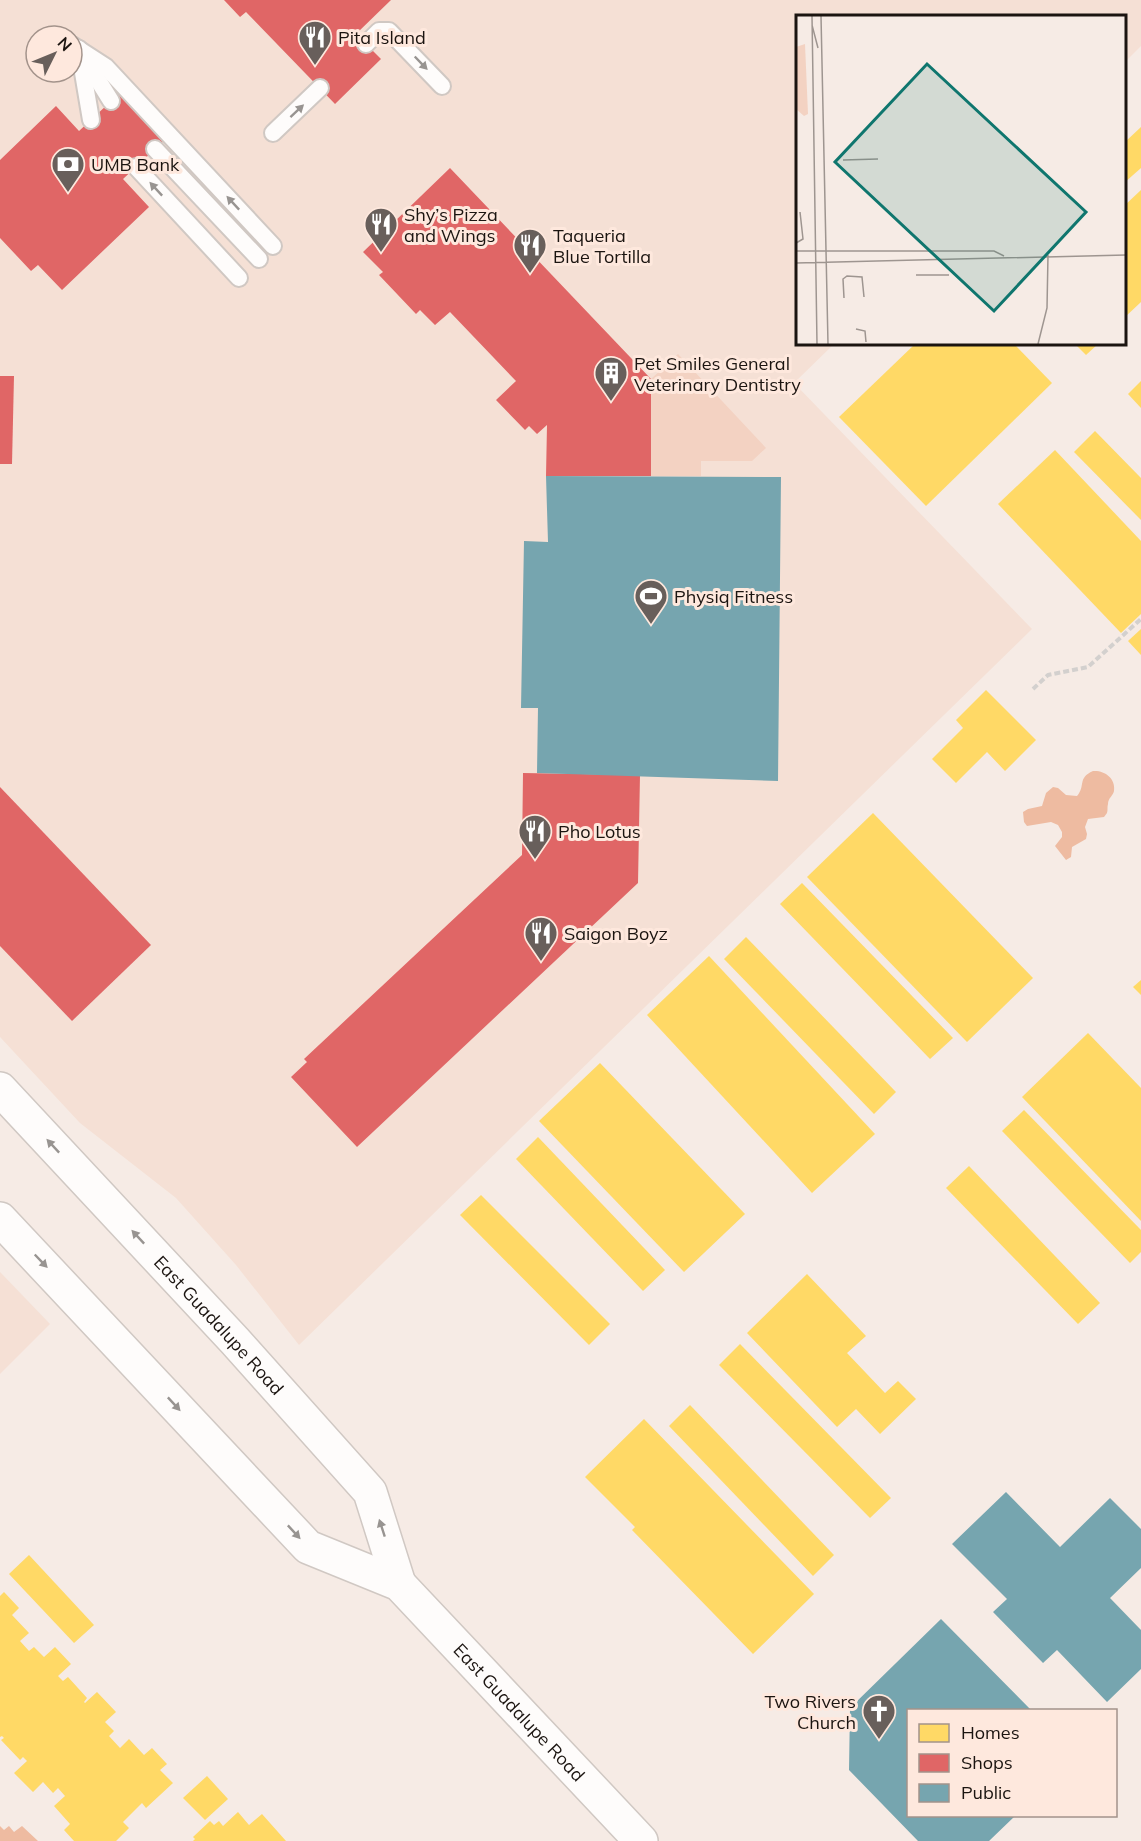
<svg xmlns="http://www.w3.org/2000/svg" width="1141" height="1841" font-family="Mulish,sans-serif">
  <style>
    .built { fill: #f5e0d5; fill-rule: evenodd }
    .green { fill: #f3d2c2 }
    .water { fill: #eebba1 }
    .homes { fill: #ffd966 }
    .shops { fill: #e06666 }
    .public { fill: #76a5af }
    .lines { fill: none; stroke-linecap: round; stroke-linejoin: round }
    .lane-casing { stroke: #d0c8c3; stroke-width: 20 }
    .secondary-casing { stroke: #d0c8c3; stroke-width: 36 }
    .path { stroke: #d3d0ce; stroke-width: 4; stroke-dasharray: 6 3; stroke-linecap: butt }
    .lane { stroke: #fefcfb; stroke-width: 16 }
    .secondary { stroke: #fefcfb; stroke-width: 33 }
    .oneway { fill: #989491 }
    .labels { text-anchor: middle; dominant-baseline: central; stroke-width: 6; stroke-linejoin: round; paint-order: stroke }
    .poi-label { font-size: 18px; fill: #1b1410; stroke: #fee8dd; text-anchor: start }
    .street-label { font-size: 18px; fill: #1b1410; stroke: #fee8dd }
    .inset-road { fill: none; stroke: #9e9590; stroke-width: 1.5 }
    .view { fill: #0f766e; fill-opacity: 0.15; stroke: #0f766e; stroke-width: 3 }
    .inset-edge { fill: none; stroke: #1b1410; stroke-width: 3 }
  </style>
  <rect width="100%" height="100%" fill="#f6ebe5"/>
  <g class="built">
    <path d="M 0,0 L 1141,0 L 1141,46 L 1125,62 L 1124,16 L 798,16 L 798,344 L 834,344 L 794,383 L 1032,629 L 299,1345 L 236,1265 L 176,1198 L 80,1123 L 0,1037 ZM 36,36 L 72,36 L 72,72 L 36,72 Z"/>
    <path d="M 0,1272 L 50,1324 L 0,1374 Z"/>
  </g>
  <path class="green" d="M 678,354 L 766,448 L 752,461 L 701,461 L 701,476 L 651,476 L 651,379 Z"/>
  <g class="water">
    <path d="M 1093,771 C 1104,770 1116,778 1114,791 C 1113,796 1108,798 1108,804 C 1107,807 1108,810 1107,813 L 1104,817 L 1088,819 L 1085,827 L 1087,834 L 1086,839 L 1072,847 L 1071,857 L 1066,860 L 1055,846 L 1062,837 L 1062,832 L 1058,825 L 1051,822 L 1027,826 L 1024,822 L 1023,812 L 1028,809 L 1042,806 L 1046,793 L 1053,787 L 1058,788 L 1066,795 L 1077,796 C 1086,786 1077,778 1093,771 Z"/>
    <path d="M 0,1826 L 4,1830 L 9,1826 L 14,1832 L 22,1826 L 38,1841 L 0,1841 Z"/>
  </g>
  <g class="homes">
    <path d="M 1141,127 L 1141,168 L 1124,183 L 1124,143 Z"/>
    <path d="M 1141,190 L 1141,302 L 1124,318 L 1124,206 Z"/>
    <path d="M 915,344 L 1014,344 L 1052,383 L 926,506 L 839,417 Z"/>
    <path d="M 1075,344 L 1098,344 L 1086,355 Z"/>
    <path d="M 1141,381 L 1141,408 L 1128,394 Z"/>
    <path d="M 1095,431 L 1141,478 L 1141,520 L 1074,452 Z"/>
    <path d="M 1055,450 L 1141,541 L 1141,614 L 1121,633 L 998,504 Z"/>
    <path d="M 1141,629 L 1141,655 L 1128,641 Z"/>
    <path d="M 986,690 L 1036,740 L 1005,771 L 987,752 L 956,783 L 932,759 L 963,728 L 956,720 Z"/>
    <path d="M 873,813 L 1033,978 L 967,1042 L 807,877 Z"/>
    <path d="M 802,883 L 953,1038 L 930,1059 L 780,904 Z"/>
    <path d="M 746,937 L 896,1092 L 874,1114 L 724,959 Z"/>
    <path d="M 709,956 L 875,1134 L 812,1193 L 647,1015 Z"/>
    <path d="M 1141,980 L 1141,995 L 1133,987 Z"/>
    <path d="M 1088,1033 L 1141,1088 L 1141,1221 L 1022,1097 Z"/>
    <path d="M 600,1063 L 745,1214 L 684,1272 L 539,1121 Z"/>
    <path d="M 1024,1110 L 1141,1230 L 1141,1252 L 1130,1263 L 1002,1131 Z"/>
    <path d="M 538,1137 L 665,1270 L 643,1291 L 516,1159 Z"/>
    <path d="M 969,1166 L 1100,1303 L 1078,1324 L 946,1188 Z"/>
    <path d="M 481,1195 L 610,1324 L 589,1345 L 460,1215 Z"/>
    <path d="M 807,1274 L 866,1336 L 847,1353 L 885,1393 L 898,1381 L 916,1399 L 880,1434 L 856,1409 L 837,1427 L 747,1333 Z"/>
    <path d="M 740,1344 L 891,1498 L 870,1518 L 719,1365 Z"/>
    <path d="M 690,1405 L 834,1555 L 813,1576 L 669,1426 Z"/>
    <path d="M 644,1419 L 814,1594 L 753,1654 L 632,1530 L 635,1527 L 585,1477 Z"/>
    <path d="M 29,1555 L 94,1625 L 74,1643 L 9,1574 Z"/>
    <path d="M 4,1592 L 19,1608 L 12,1615 L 29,1633 L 20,1641 L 29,1651 L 34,1647 L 44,1657 L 55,1647 L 71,1664 L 58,1676 L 63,1681 L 68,1677 L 87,1698 L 84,1702 L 85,1703 L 97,1692 L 116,1712 L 105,1722 L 114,1731 L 109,1736 L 120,1748 L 129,1739 L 144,1755 L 152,1748 L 167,1764 L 160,1770 L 173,1783 L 146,1808 L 142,1803 L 123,1822 L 129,1828 L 116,1841 L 74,1841 L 64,1830 L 70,1824 L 54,1806 L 65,1796 L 58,1788 L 53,1793 L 43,1782 L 33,1792 L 14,1773 L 27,1761 L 23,1757 L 20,1760 L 1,1740 L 4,1738 L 2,1736 L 0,1737 L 0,1596 Z"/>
    <path d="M 207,1776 L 228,1799 L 205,1820 L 183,1798 Z"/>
    <path d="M 238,1812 L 249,1825 L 262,1814 L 286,1841 L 193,1841 L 195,1839 L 193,1837 L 210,1821 L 214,1825 L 219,1821 L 223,1826 Z"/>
  </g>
  <g class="shops">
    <path d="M 224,0 L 391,0 L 356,34 L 381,59 L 335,104 L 246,12 L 240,17 Z"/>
    <path d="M 122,91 L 167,138 L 123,179 L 149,207 L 62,290 L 38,265 L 31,271 L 0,238 L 0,160 L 56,106 L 79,131 Z"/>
    <path d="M 450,168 L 651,379 L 651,476 L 546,476 L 547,425 L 537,434 L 529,426 L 525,430 L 496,400 L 516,381 L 450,312 L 435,325 L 420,310 L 416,314 L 379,275 L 383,272 L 363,252 Z"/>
    <path d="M 0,376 L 14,376 L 12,464 L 0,464 Z"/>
    <path d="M 523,773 L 640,775 L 638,883 L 357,1147 L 291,1077 L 307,1062 L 304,1059 L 522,855 Z"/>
    <path d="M 0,787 L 151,945 L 72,1021 L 0,946 Z"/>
  </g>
  <g class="public">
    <path d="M 546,476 L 781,477 L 778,781 L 537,773 L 538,708 L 521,708 L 524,541 L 548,542 Z"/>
    <path d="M 1006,1492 L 1060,1547 L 1110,1498 L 1141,1529 L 1141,1568 L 1110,1598 L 1141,1630 L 1141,1669 L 1107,1702 L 1057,1650 L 1043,1663 L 993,1612 L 1007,1599 L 952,1544 Z"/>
    <path d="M 941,1619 L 1031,1710 L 908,1710 L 908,1816 L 1015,1816 L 989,1841 L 918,1841 L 849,1770 L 850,1708 Z"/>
  </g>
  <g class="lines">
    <defs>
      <g id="lane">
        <path d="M 366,44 L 379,31 L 389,31 L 442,86"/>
        <path d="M 72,45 L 106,67 L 273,246"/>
        <path d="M 79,49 L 91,120"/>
        <path d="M 83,56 L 111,101"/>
        <path d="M 273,133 L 320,88"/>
        <path d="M 155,149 L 259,259"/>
        <path d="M 136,167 L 239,278"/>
      </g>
      <g id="secondary">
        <path id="s1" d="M 0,1089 L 235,1341 L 370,1492 L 399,1584"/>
        <path id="s2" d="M 0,1219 L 308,1547 L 399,1584 L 641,1841"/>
      </g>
    </defs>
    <use href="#lane" class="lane-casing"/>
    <use href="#secondary" class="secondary-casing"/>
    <path class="path" d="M 1033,689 L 1048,675 L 1088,667 L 1141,619"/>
    <use href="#lane" class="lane"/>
    <use href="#secondary" class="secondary"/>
  </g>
  <defs><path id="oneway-solid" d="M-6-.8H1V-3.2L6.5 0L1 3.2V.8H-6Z" transform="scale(1.5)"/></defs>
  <g class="oneway">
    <use href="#oneway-solid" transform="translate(421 63) rotate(46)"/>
    <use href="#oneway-solid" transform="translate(297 111) rotate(-43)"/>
    <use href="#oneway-solid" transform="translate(156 189) rotate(-133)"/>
    <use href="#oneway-solid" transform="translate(233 203) rotate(-133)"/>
    <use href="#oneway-solid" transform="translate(53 1146) rotate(-133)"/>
    <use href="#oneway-solid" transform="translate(138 1237) rotate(-133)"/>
    <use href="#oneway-solid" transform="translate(41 1261) rotate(46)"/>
    <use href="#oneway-solid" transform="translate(174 1404) rotate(47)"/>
    <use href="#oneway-solid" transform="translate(382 1528) rotate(-108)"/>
    <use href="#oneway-solid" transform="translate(294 1532) rotate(47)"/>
  </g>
  <defs>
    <symbol id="restaurant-pin" viewBox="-11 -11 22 30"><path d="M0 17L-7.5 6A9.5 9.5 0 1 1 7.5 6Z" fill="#685f5b" stroke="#fee8dd"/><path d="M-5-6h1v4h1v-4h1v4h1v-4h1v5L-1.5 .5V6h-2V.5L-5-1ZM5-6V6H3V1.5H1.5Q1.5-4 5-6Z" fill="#fff"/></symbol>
    <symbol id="bank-pin" viewBox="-11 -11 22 30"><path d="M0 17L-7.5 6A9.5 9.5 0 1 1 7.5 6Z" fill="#685f5b" stroke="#fee8dd"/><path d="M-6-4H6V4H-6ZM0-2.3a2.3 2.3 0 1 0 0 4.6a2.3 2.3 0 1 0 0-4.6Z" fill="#fff"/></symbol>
    <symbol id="building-pin" viewBox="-11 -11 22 30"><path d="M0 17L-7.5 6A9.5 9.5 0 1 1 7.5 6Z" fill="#685f5b" stroke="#fee8dd"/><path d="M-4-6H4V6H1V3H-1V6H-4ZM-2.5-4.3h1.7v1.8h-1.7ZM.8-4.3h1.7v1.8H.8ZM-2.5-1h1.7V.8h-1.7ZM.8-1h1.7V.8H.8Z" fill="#fff"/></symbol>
    <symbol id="stadium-pin" viewBox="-11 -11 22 30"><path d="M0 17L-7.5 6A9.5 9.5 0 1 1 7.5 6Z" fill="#685f5b" stroke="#fee8dd"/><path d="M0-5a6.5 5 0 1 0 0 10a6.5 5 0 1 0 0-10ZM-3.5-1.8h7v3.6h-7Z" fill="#fff"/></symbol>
    <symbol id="church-pin" viewBox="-11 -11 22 30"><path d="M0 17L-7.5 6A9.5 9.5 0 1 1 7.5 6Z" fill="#685f5b" stroke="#fee8dd"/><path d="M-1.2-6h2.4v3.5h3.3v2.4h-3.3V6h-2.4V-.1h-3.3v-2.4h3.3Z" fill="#fff"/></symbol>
  </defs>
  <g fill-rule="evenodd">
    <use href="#restaurant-pin" x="296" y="18" width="38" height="52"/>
    <use href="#bank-pin" x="49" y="145" width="38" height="52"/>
    <use href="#restaurant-pin" x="362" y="205" width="38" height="52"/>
    <use href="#restaurant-pin" x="511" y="226" width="38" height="52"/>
    <use href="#building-pin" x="592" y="354" width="38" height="52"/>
    <use href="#stadium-pin" x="632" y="577" width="38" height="52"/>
    <use href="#restaurant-pin" x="516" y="812" width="38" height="52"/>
    <use href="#restaurant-pin" x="522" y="914" width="38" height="52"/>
    <use href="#church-pin" x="860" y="1692" width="38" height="52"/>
  </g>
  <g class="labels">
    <g class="poi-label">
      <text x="338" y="37">Pita Island</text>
      <text x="91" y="164">UMB Bank</text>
      <text x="404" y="214">Shy’s Pizza<tspan x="404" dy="21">and Wings</tspan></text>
      <text x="553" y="235">Taqueria<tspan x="553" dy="21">Blue Tortilla</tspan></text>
      <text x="634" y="363">Pet Smiles General<tspan x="634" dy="21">Veterinary Dentistry</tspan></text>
      <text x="674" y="596">Physiq Fitness</text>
      <text x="558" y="831">Pho Lotus</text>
      <text x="564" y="933">Saigon Boyz</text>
      <text x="856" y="1701" text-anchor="end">Two Rivers<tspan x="856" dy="21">Church</tspan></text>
    </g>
    <g class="street-label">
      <text stroke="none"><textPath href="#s1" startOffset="322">East Guadalupe Road</textPath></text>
      <text stroke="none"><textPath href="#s2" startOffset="724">East Guadalupe Road</textPath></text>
    </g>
  </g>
  <g transform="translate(796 15)">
    <rect width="330" height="330" fill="#f6ebe5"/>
    <path d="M 9,29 L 12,99 L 8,101 L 0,94 L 0,32 Z" fill="#f3d2c2"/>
    <path class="inset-road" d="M 16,1 L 21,329M 25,1 L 32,329M 16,10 L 22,33M 47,145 L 82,144M 0,228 L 7,224 L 4,197M 0,236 L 198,236 L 208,241M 0,248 L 330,240M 120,260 L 153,260M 48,283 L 47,264 L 51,261 L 66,262 L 68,282M 60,314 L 69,316 L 70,327M 242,329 L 251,293 L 252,240"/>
    <path class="view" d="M 131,49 L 290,197 L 198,296 L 39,147 Z"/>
    <rect width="330" height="330" class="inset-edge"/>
  </g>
  <rect x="907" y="1709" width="210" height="108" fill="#fee8dd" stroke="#a3938b" stroke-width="1.5"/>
  <rect x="919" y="1724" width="30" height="18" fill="#ffd966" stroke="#a3938b" stroke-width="1.5"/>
  <text x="961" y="1739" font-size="18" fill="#1b1410">Homes</text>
  <rect x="919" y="1754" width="30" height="18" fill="#e06666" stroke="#a3938b" stroke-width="1.5"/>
  <text x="961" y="1769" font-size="18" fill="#1b1410">Shops</text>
  <rect x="919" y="1784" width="30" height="18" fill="#76a5af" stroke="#a3938b" stroke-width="1.5"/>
  <text x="961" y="1799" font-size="18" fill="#1b1410">Public</text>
  <g transform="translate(54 54) rotate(47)"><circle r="28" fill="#fee8dd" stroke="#a3938b" stroke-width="1.5"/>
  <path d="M0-4.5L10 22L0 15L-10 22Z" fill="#685f5b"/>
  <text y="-9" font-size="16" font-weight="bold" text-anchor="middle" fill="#1b1410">N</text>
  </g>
</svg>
